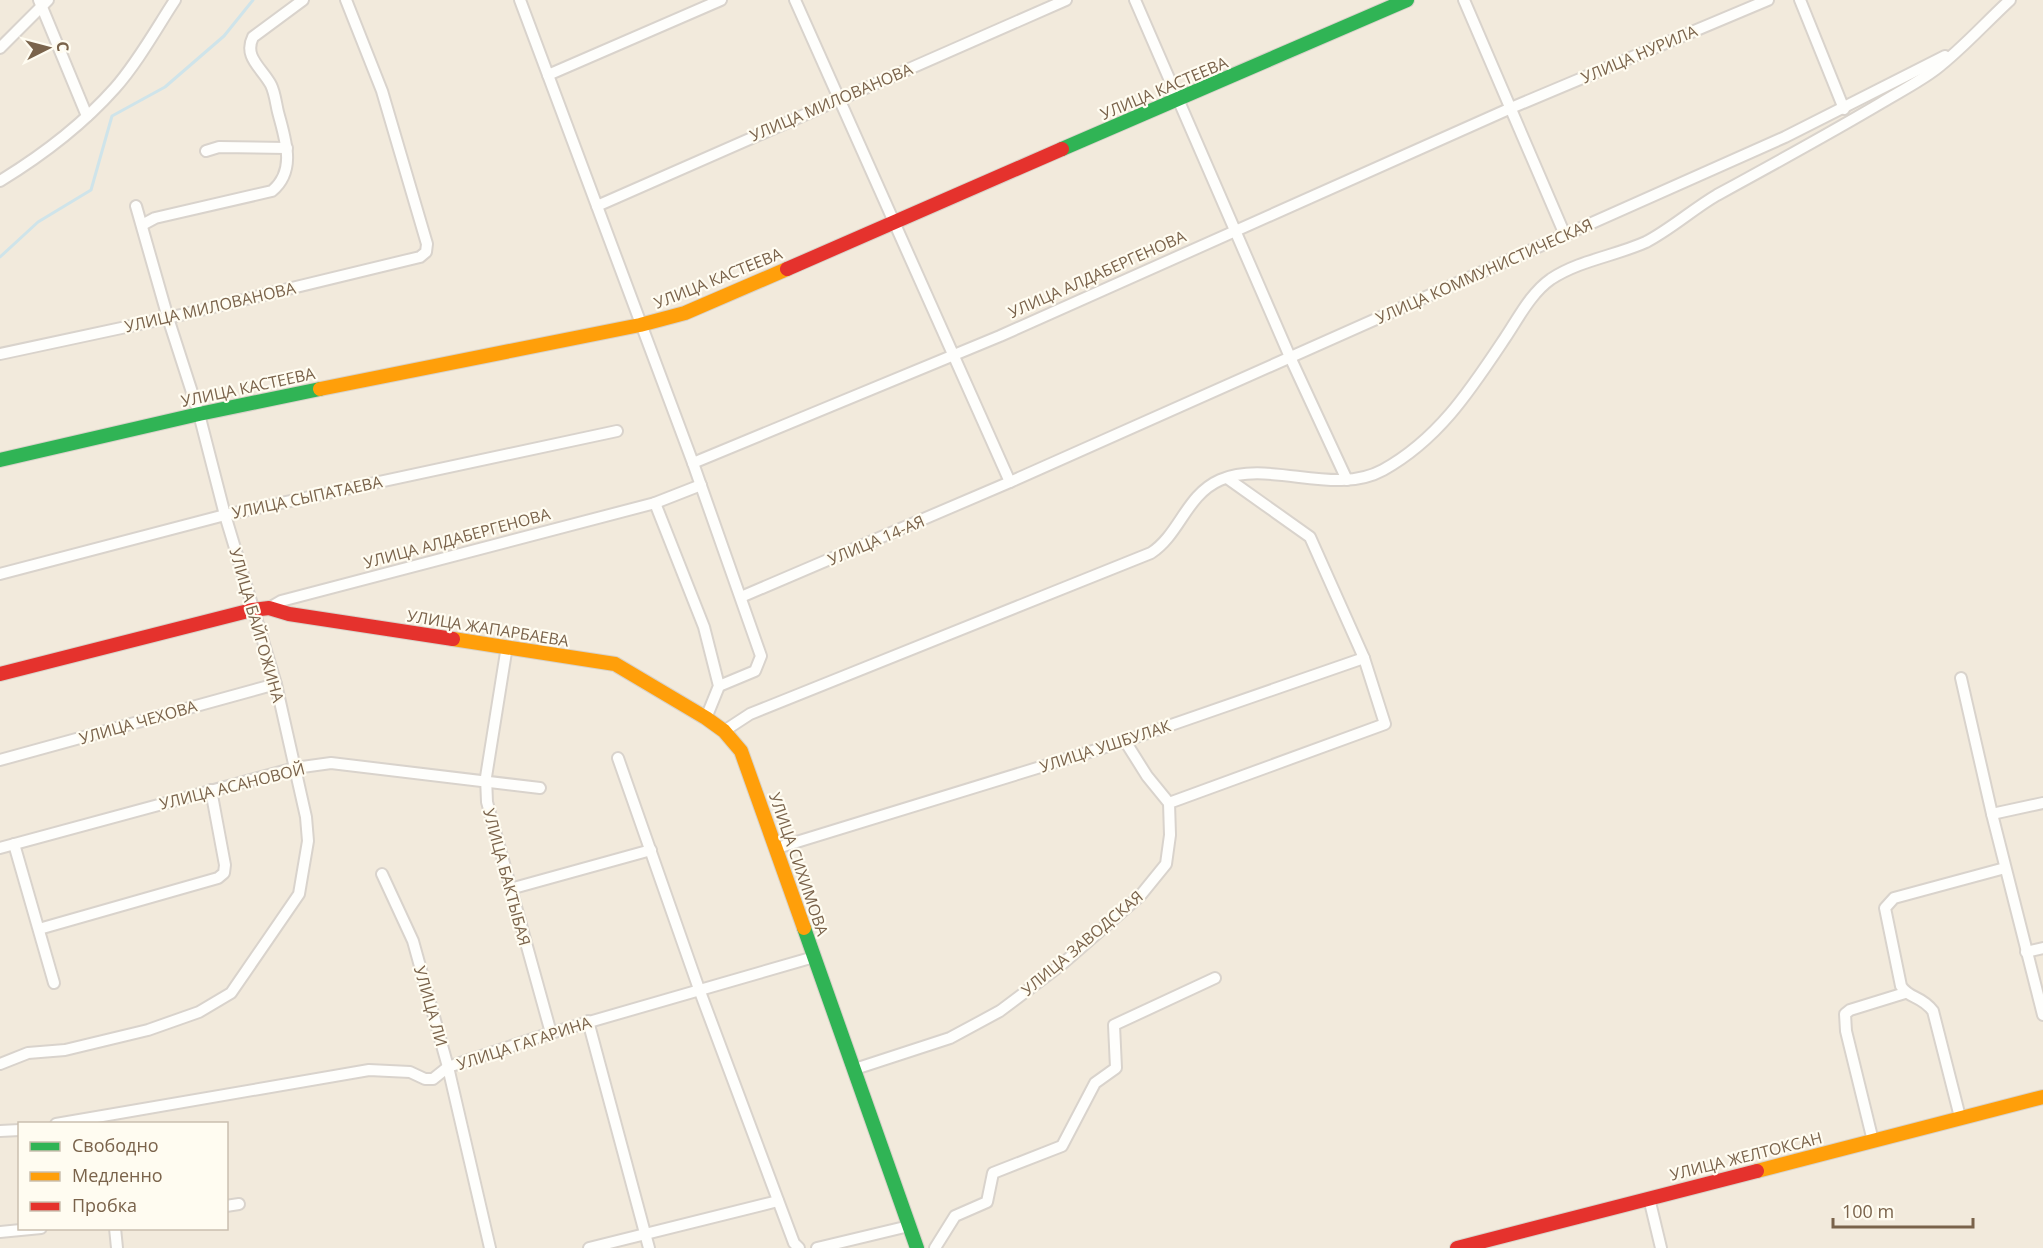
<svg xmlns="http://www.w3.org/2000/svg" width="2043" height="1248" font-family="'Open Sans',sans-serif">
  <style>
    .residential { fill: #f2eadc; fill-rule: evenodd }
    .lines { fill: none; stroke-linecap: round; stroke-linejoin: round }
    .stream { stroke: #cfe4ea; stroke-width: 3 }
    .street-casing { stroke: #d9d3cc; stroke-width: 14 }
    .fast-casing { stroke: #d8d2c9; stroke-width: 16 }
    .slow-casing { stroke: #d8d2c9; stroke-width: 16 }
    .jam-casing { stroke: #d8d2c9; stroke-width: 16 }
    .street { stroke: #fefefc; stroke-width: 10 }
    .fast { stroke: #30b455; stroke-width: 14 }
    .slow { stroke: #ff9f0a; stroke-width: 14 }
    .jam { stroke: #e5322d; stroke-width: 14 }
    .labels { text-anchor: middle; dominant-baseline: central; stroke-width: 4.5; stroke-linejoin: round; paint-order: stroke }
    .street-label { font-size: 16px; fill: #7a634b; stroke: #fffcf1 }
  </style>
  <rect width="100%" height="100%" fill="#f9f6ee"/>
  <path class="residential" d="M 0,0 L 2043,0 L 2043,1248 L 0,1248 ZM 20,1124 L 226,1124 L 226,1228 L 20,1228 Z"/>
  <g class="lines">
    <path class="stream" d="M 0,257 L 38,222 L 91,190 L 112,116 L 165,87 L 224,36 L 253,0"/>
    <defs>
      <g id="street">
        <path d="M 39,0 L 87,116"/>
        <path d="M 520,0 L 693,463 L 761,656 L 755,671 L 719,686"/>
        <path d="M 795,0 L 1010,482"/>
        <path d="M 1135,0 L 1290,357 L 1347,480"/>
        <path d="M 1464,0 L 1565,235"/>
        <path d="M 1800,0 L 1844,109"/>
        <path d="M 0,48 L 48,0"/>
        <path d="M 548,75 L 721,0"/>
        <path d="M 206,151 L 219,147 L 287,148"/>
        <path d="M 0,181 C 41,156 83,124 115,88 C 138,62 156,29 175,0"/>
        <path d="M 597,206 L 1066,0"/>
        <path d="M 142,225 L 155,218 L 272,191 C 297,170 285,139 278,112 C 276,104 275,93 271,85 C 262,68 243,57 253,37 L 303,0"/>
        <path d="M 0,354 L 168,318 L 420,257 L 426,252 L 427,244 L 382,91 L 346,0"/>
        <path d="M 693,463 L 1000,336 L 1511,108 L 1768,0"/>
        <path d="M 1227,478 L 1310,537 L 1364,658"/>
        <path d="M 655,503 L 704,627 L 719,686 L 706,718"/>
        <path d="M 0,574 L 225,515 L 617,431"/>
        <path d="M 741,597 L 1010,482 L 1785,137 L 1945,56"/>
        <path d="M 269,608 L 281,601 L 655,503 L 701,485"/>
        <path d="M 507,646 L 486,777 L 487,802 L 551,1033"/>
        <path d="M 1961,678 L 1992,814 L 2043,1015"/>
        <path d="M 724,731 L 750,714 L 1151,553 C 1180,534 1186,495 1220,480 C 1269,459 1334,497 1383,470 C 1439,439 1471,389 1505,338 C 1519,317 1531,293 1551,279 C 1580,260 1615,256 1646,242 C 1671,229 1693,209 1717,195 C 1772,165 1827,135 1881,103 C 1899,92 1919,82 1936,69 C 1962,49 1985,23 2010,0"/>
        <path d="M 1125,741 L 1147,776 L 1169,803"/>
        <path d="M 618,758 L 699,989 L 794,1243 L 799,1248"/>
        <path d="M 0,760 L 276,684"/>
        <path d="M 1992,814 L 2043,803"/>
        <path d="M 14,844 L 54,983"/>
        <path d="M 0,848 L 295,768 L 331,763 L 540,788"/>
        <path d="M 777,848 L 1125,741 L 1364,658 L 1385,724 L 1169,803 L 1170,835 L 1166,864 L 1140,896 L 1061,965 L 1000,1011 L 950,1038 L 855,1069"/>
        <path d="M 382,874 L 413,941 L 448,1067 L 490,1248"/>
        <path d="M 510,889 L 651,850"/>
        <path d="M 39,929 L 218,878 L 224,873 L 225,865 L 211,790"/>
        <path d="M 2026,952 L 2043,948"/>
        <path d="M 588,1021 L 649,1248"/>
        <path d="M 0,1064 L 28,1053 L 65,1050 L 148,1030 L 199,1012 L 231,993 L 299,894 L 308,841 L 306,817 L 276,684 L 225,515 L 199,414 L 168,318 L 136,206"/>
        <path d="M 1960,1117 L 1933,1011 C 1921,995 1909,999 1901,986 L 1885,908 L 1894,898 L 2005,868"/>
        <path d="M 56,1124 L 369,1070 L 410,1072 L 425,1079 L 433,1079 L 448,1067 L 551,1033 L 814,957"/>
        <path d="M 0,1131 L 20,1130"/>
        <path d="M 1873,1141 L 1846,1031 L 1845,1014 L 1850,1010 L 1905,993"/>
        <path d="M 1649,1198 L 1661,1248"/>
        <path d="M 226,1206 L 239,1204"/>
        <path d="M 115,1228 L 117,1248"/>
        <path d="M 0,1232 L 41,1228"/>
        <path d="M 589,1248 L 778,1201"/>
        <path d="M 817,1248 L 909,1226"/>
        <path d="M 935,1248 L 955,1216 L 987,1202 L 993,1173 L 1062,1146 L 1095,1083 L 1116,1068 L 1114,1025 L 1215,978"/>
      </g>
      <g id="fast">
        <path d="M 1062,149 L 1407,0"/>
        <path d="M 0,460 L 199,414 L 320,389"/>
        <path d="M 804,928 L 917,1248"/>
      </g>
      <g id="slow">
        <path d="M 320,389 L 640,325 L 685,313 L 787,269"/>
        <path d="M 453,639 L 615,664 L 706,718 L 724,731 L 741,751 L 804,928"/>
        <path d="M 1757,1171 L 2043,1097"/>
      </g>
      <g id="jam">
        <path d="M 787,269 L 1062,149"/>
        <path d="M 0,674 L 252,610 L 269,608 L 289,614 L 453,639"/>
        <path d="M 1457,1248 L 1757,1171"/>
      </g>
    </defs>
    <use href="#street" class="street-casing"/>
    <use href="#fast" class="fast-casing"/>
    <use href="#slow" class="slow-casing"/>
    <use href="#jam" class="jam-casing"/>
    <use href="#street" class="street"/>
    <use href="#fast" class="fast"/>
    <use href="#slow" class="slow"/>
    <use href="#jam" class="jam"/>
  </g>
  <g class="labels">
    <g class="street-label">
      <text transform="translate(1639 54) rotate(-23)">УЛИЦА НУРИЛА</text>
      <text transform="translate(1164 88) rotate(-23)">УЛИЦА КАСТЕЕВА</text>
      <text transform="translate(831 102) rotate(-23)">УЛИЦА МИЛОВАНОВА</text>
      <text transform="translate(1484 271) rotate(-24)">УЛИЦА КОММУНИСТИЧЕСКАЯ</text>
      <text transform="translate(1097 274) rotate(-24)">УЛИЦА АЛДАБЕРГЕНОВА</text>
      <text transform="translate(718 278) rotate(-22)">УЛИЦА КАСТЕЕВА</text>
      <text transform="translate(210 307) rotate(-13)">УЛИЦА МИЛОВАНОВА</text>
      <text transform="translate(248 387) rotate(-12)">УЛИЦА КАСТЕЕВА</text>
      <text transform="translate(307 497) rotate(-12)">УЛИЦА СЫПАТАЕВА</text>
      <text transform="translate(457 538) rotate(-15)">УЛИЦА АЛДАБЕРГЕНОВА</text>
      <text transform="translate(876 540) rotate(-23)">УЛИЦА 14-АЯ</text>
      <text transform="translate(257 625) rotate(74)">УЛИЦА БАЙГОЖИНА</text>
      <text transform="translate(488 628) rotate(9)">УЛИЦА ЖАПАРБАЕВА</text>
      <text transform="translate(138 722) rotate(-16)">УЛИЦА ЧЕХОВА</text>
      <text transform="translate(1105 746) rotate(-18)">УЛИЦА УШБУЛАК</text>
      <text transform="translate(232 786) rotate(-14)">УЛИЦА АСАНОВОЙ</text>
      <text transform="translate(799 864) rotate(71)">УЛИЦА СИХИМОВА</text>
      <text transform="translate(507 877) rotate(75)">УЛИЦА БАКТЫБАЯ</text>
      <text transform="translate(1082 943) rotate(-40)">УЛИЦА ЗАВОДСКАЯ</text>
      <text transform="translate(431 1006) rotate(74)">УЛИЦА ЛИ</text>
      <text transform="translate(524 1043) rotate(-18)">УЛИЦА ГАГАРИНА</text>
      <text transform="translate(1746 1156) rotate(-14)">УЛИЦА ЖЕЛТОКСАН</text>
    </g>
  </g>
  <rect x="18" y="1122" width="210" height="108" fill="#fffcf1" stroke="#cabfaf" stroke-width="1.5"/>
  <rect x="30" y="1142" width="30" height="9" fill="#30b455" stroke="#cabfaf" stroke-width="1.5"/>
  <text x="72" y="1152" font-size="18" fill="#7a634b">Свободно</text>
  <rect x="30" y="1172" width="30" height="9" fill="#ff9f0a" stroke="#cabfaf" stroke-width="1.5"/>
  <text x="72" y="1182" font-size="18" fill="#7a634b">Медленно</text>
  <rect x="30" y="1202" width="30" height="9" fill="#e5322d" stroke="#cabfaf" stroke-width="1.5"/>
  <text x="72" y="1212" font-size="18" fill="#7a634b">Пробка</text>
  <g transform="translate(48 48) rotate(84)" stroke="#fffcf1" stroke-width="4.5" paint-order="stroke">
  <path d="M0-4.5L10 22L0 15L-10 22Z" fill="#7a634b"/>
  <text y="-9" font-size="16" font-weight="bold" text-anchor="middle" fill="#7a634b">С</text>
  </g>
  <path d="M1833 1218v9h140v-9" fill="none" stroke="#7a634b" stroke-width="3"/>
  <text x="1842" y="1218" font-size="18" fill="#7a634b" stroke="#fffcf1" stroke-width="4.5" paint-order="stroke">100 m</text>
</svg>
